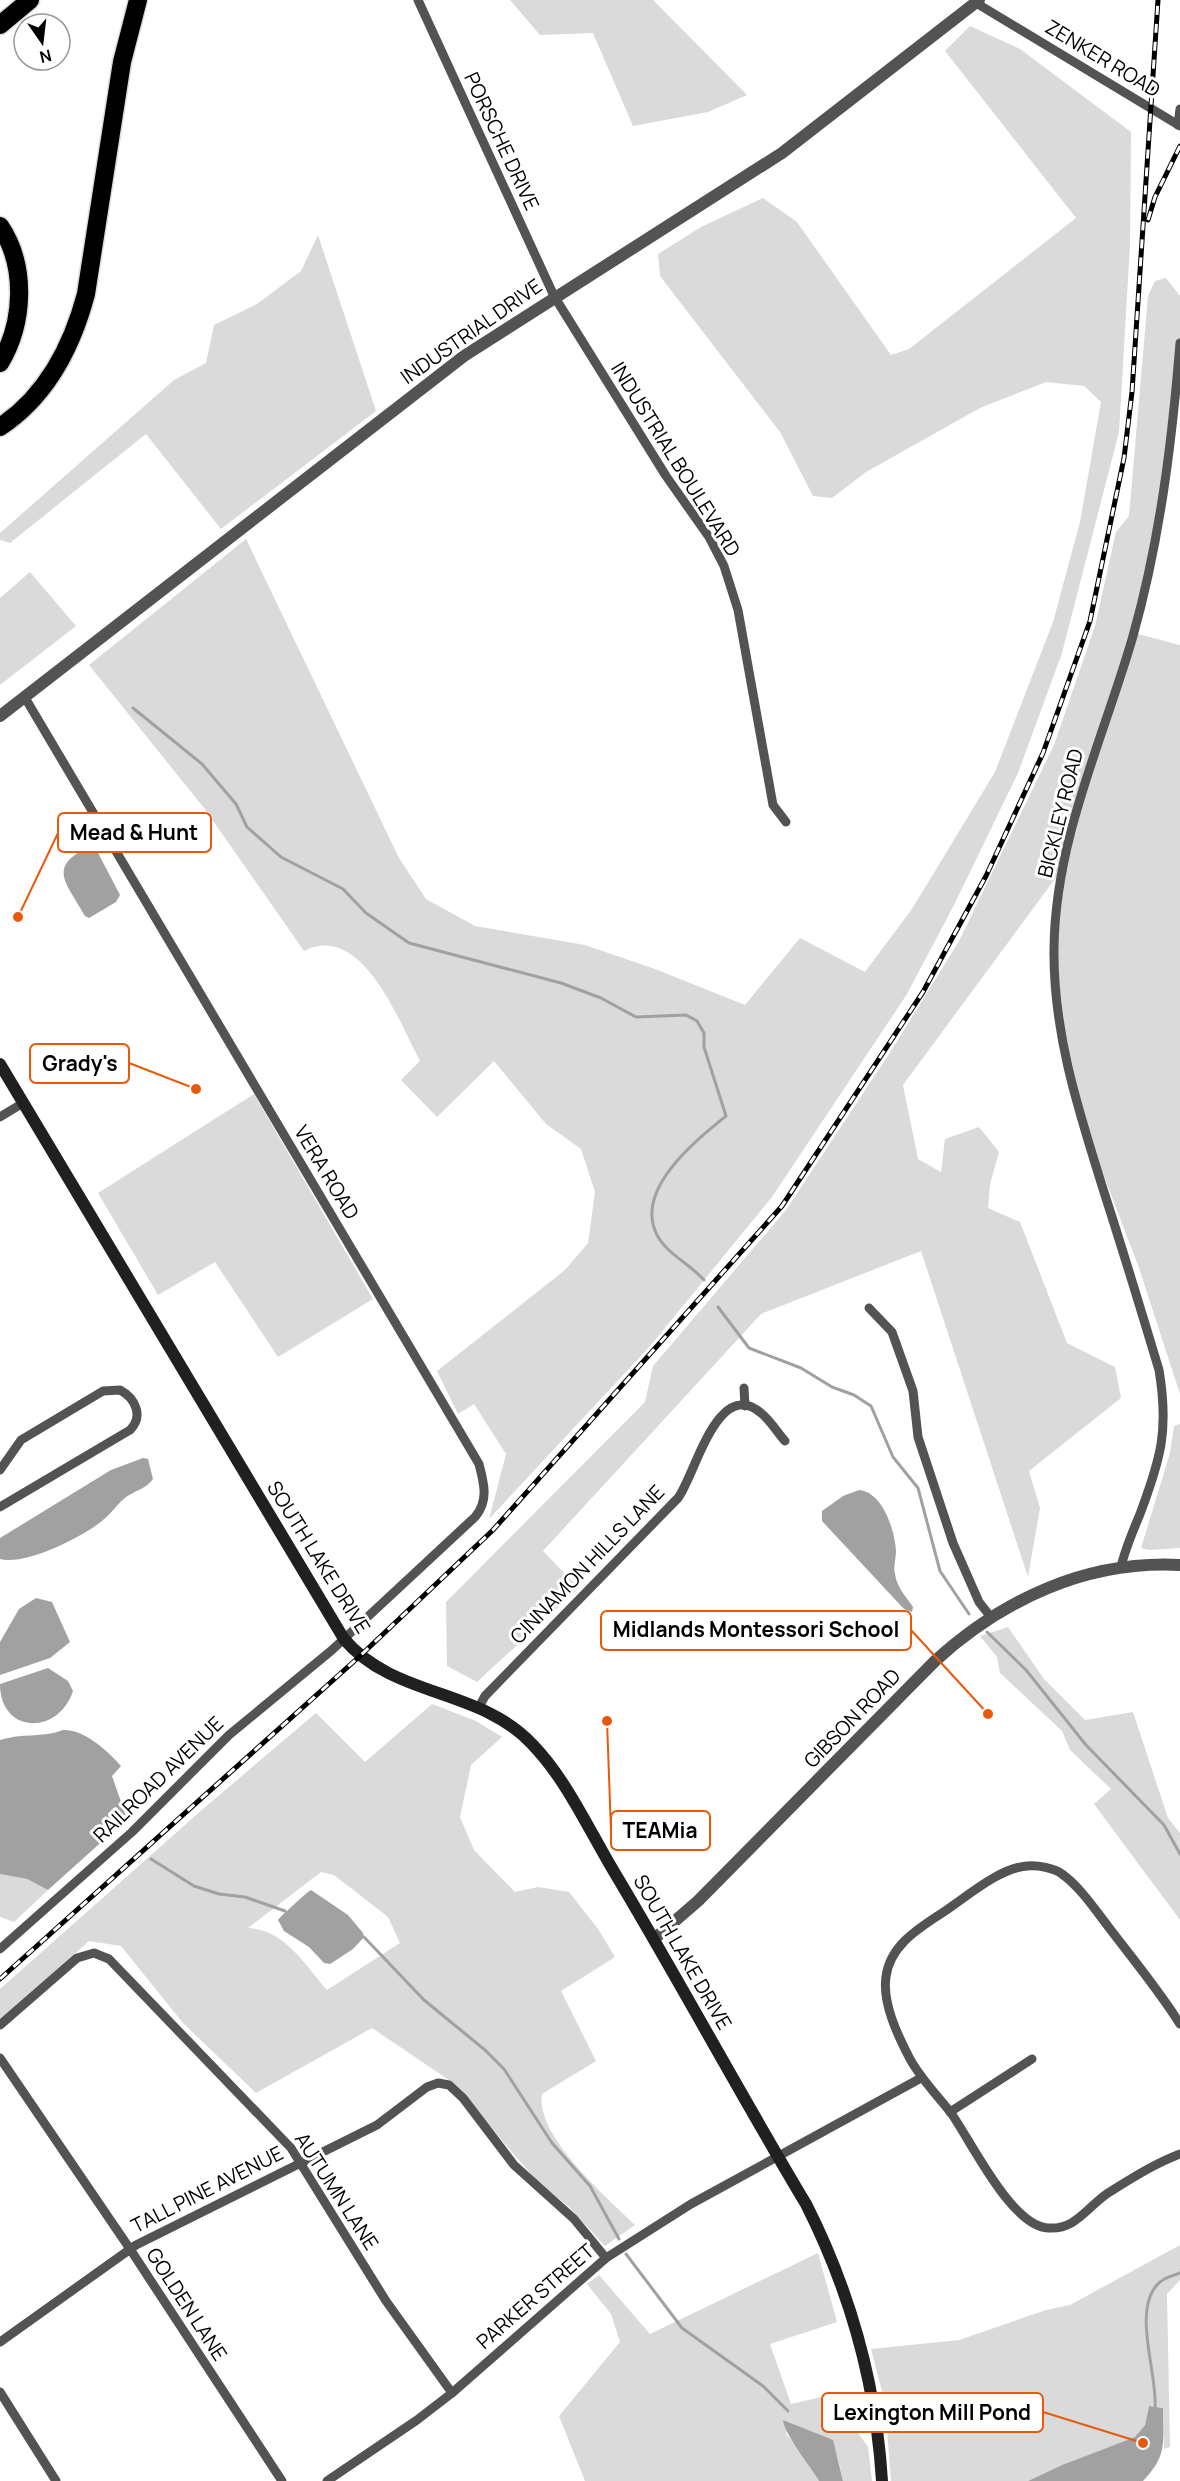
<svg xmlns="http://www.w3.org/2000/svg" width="1180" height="2481" font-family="Manrope,sans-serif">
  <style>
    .green { fill: #dadada; fill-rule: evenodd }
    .water { fill: #a1a1a1 }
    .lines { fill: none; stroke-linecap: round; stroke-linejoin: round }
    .stream { stroke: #a1a1a1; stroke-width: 3 }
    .motorway-casing { stroke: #dbdbdb; stroke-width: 21 }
    .minor { stroke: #535353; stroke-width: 9 }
    .tertiary { stroke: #535353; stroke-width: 12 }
    .secondary { stroke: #202020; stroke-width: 12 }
    .motorway { stroke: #000; stroke-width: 18 }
    .rail-casing { stroke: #000; stroke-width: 5 }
    .rail { stroke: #fff; stroke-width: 3; stroke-dasharray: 9; stroke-linecap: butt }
    .labels { text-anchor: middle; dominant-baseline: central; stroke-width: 6; stroke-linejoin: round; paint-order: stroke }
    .street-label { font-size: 20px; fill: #000; stroke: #fff }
    .leader { fill: none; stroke: #e8590c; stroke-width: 2 }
    .callout-dot { fill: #e8590c; stroke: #fff; stroke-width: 2 }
    .callout { fill: #fff; stroke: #e8590c; stroke-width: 2 }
    .callout-label { font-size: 21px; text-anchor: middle; font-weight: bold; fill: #000 }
  </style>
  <rect width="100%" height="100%" fill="#fff"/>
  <g class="green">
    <path d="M 510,0 L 653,0 L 747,95 L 708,112 L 633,126 L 593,33 L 540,35 Z"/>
    <path d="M 970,26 L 1020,49 L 1131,132 L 1130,245 L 1119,432 L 1062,653 L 1018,773 L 954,905 L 907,994 L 772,1197 L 651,1345 L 489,1519 L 506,1454 L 474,1404 L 458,1414 L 437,1371 L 565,1270 L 588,1243 L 595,1192 L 581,1149 L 546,1124 L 494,1061 L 437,1117 L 401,1080 L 420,1061 C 399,1022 362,921 304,951 L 204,808 L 89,665 L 246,539 L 399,858 L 426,899 L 475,926 L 585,945 L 655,969 L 745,1005 L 800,938 L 865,972 L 912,909 L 995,772 L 1053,622 L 1080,522 L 1101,402 L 1084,386 L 1046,382 L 980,408 L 866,472 L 832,498 L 813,496 L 780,432 L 660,276 L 658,254 L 701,227 L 763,198 L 797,222 L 891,355 L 909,349 L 1076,218 L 945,51 Z"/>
    <path d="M 318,235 L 376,411 L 221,529 L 146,434 L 10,543 L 0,540 L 0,533 L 174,380 L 206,363 L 214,325 L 257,304 L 301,271 Z"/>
    <path d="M 1166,278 L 1180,296 L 1180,343 L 1174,414 L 1134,633 L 1180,645 L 1180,1394 L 1139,1268 L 1075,1100 L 1054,984 L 1060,872 L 903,1085 L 918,1159 L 941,1172 L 945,1139 L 979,1127 L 999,1152 L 990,1184 L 988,1208 L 1020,1222 L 1067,1343 L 1115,1367 L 1121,1398 L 1029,1471 L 1040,1508 L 1028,1577 L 921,1251 L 761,1314 L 543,1551 L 579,1588 L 477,1682 L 447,1666 L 446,1602 L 645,1402 L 653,1366 L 786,1210 L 891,1051 L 959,941 L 1054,745 L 1095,626 L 1116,532 L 1129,516 L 1148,296 L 1155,281 Z"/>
    <path d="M 30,572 L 76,626 L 0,685 L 0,598 Z"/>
    <path d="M 254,1094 L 373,1299 L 278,1357 L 215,1262 L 158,1295 L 98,1193 Z"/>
    <path d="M 1180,1424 L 1180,1548 L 1149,1550 L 1141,1548 L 1170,1453 L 1174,1426 Z"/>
    <path d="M 1008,1627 L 1044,1679 L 1085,1720 L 1133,1712 L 1168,1818 L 1180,1833 L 1180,1920 L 1094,1804 L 1111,1789 L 1070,1750 L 1062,1731 L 1000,1673 L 997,1657 L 980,1636 Z"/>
    <path d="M 432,1704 L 476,1721 L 502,1737 L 471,1765 L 460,1817 L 474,1850 L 515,1892 L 538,1887 L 569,1892 L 598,1929 L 615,1957 L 561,1991 L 596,2061 L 542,2094 C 535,2136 607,2197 635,2225 L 605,2246 L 570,2208 L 536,2180 L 452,2082 L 372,2028 L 256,2093 L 183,2023 L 121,1946 L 89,1941 L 0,2021 L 0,1989 L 204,1808 L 316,1713 L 365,1762 ZM 321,1872 L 334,1875 L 388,1917 L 400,1943 L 327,1990 C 304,1964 285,1930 248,1928 Z"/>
    <path d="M 0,1874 L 27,1879 L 48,1890 L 14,1922 L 0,1917 Z"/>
    <path d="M 1180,2245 L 1180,2280 L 1167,2294 L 1170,2447 L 1164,2449 L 1163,2408 L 1149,2406 L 1145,2425 L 1135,2437 L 1062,2465 L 1028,2481 L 891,2481 L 885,2403 L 871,2349 L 959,2340 L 1046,2310 L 1070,2305 Z"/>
    <path d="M 818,2253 L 837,2322 L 770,2344 L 791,2404 L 843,2392 L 845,2415 L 868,2447 L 872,2481 L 843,2481 C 833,2428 829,2444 789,2422 L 786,2434 L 804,2455 L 819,2481 L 585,2481 L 559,2416 L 620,2342 L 611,2314 L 587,2284 L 599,2275 L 650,2334 Z"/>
  </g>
  <g class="water">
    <path d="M 89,847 L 96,849 L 120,895 L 116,902 L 89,918 L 85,916 C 67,883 46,867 89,847 Z"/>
    <path d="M 143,1458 L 148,1459 L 153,1479 C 146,1489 136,1490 126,1497 C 118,1503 112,1513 103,1520 C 83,1537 25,1566 0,1559 L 0,1538 L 111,1470 Z"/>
    <path d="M 859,1490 C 883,1492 895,1531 896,1551 C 896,1559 893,1567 895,1574 C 897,1588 906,1596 913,1607 L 912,1612 L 904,1609 L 822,1521 L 822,1511 L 843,1496 Z"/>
    <path d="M 36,1598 L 52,1602 L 70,1642 L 50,1658 L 0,1675 L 0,1642 L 19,1609 Z"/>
    <path d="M 48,1668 L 68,1681 L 73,1691 C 58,1736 0,1734 0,1684 Z"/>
    <path d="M 63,1730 C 84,1729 108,1751 121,1766 L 112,1776 L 127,1819 L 48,1890 L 27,1879 L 0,1874 L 0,1740 C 21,1733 43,1738 63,1730 Z"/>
    <path d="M 311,1890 L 348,1915 L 363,1933 L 364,1937 L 353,1949 L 330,1964 L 324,1963 L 309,1947 L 284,1931 L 278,1920 C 279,1918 308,1891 311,1890 Z"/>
    <path d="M 1149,2406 L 1163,2408 C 1163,2442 1168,2455 1143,2481 L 1028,2481 L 1062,2465 L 1135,2437 L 1145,2425 Z"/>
    <path d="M 783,2420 L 833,2440 L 843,2481 L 819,2481 C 810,2465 785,2436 783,2420 Z"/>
  </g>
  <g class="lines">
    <g class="stream">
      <path d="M 133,708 L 202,764 L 236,804 L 247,827 L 281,857 L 343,889 L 366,913 L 409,943 L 561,983 L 601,998 L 636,1017 L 686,1015 L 697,1021 L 704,1033 L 704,1047 L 726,1116 C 694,1142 634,1190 657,1235 C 667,1254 690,1264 704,1280"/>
      <path d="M 718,1307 L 749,1348 L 801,1368 L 832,1387 L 854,1395 L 871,1406 L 893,1457 L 918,1488 L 940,1571 L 969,1614"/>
      <path d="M 987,1632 L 1026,1670 L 1086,1745 L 1164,1825 L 1180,1854"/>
      <path d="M 151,1859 L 194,1886 L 219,1894 L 245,1897 L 285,1911"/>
      <path d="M 364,1937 L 424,2000 L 485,2050 L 504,2069 L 552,2143 L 590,2186 L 619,2239"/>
      <path d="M 626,2254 L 682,2328 L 763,2386 L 788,2411"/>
      <path d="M 1155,2409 C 1158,2375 1133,2314 1156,2286 C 1162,2278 1172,2276 1180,2273"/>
    </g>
    <defs>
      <g id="motorway">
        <path d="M 0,25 L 30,0"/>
        <path d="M 0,226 C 27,266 24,323 0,363"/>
        <path d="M 0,427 C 47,396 72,347 86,294 L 122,62 L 138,0"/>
      </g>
    </defs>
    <use href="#motorway" class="motorway-casing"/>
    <g class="minor">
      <path d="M 418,0 L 554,296 L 666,476 L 709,537 L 724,566 L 738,610 L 773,805 L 786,822"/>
      <path d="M 976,3 L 1180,126"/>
      <path d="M 1178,125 L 1180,109"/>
      <path d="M 0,1117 L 23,1103"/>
      <path d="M 869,1308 L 892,1332 L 913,1391 L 918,1437 L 953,1543 L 979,1602 L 990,1616"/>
      <path d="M 744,1388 L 745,1406"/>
      <path d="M 0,1470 L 21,1440 L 103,1391 L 120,1390 C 135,1398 144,1416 130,1430 L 0,1507"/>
      <path d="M 1121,1567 C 1125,1549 1133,1531 1140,1514 C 1161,1458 1169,1430 1159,1370 C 1141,1310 1123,1251 1104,1192 C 1079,1112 1053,1034 1054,949 C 1055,839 1103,740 1133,636 C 1160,540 1172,442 1180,343"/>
      <path d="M 479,1707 L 485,1696 L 678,1498 C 695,1476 717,1376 761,1413 C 770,1420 777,1432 785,1441"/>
      <path d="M 0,1949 L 132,1832 L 229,1735 L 332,1650 L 475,1517 C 489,1501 484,1483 479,1464 L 24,696"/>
      <path d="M 1180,2024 C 1158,1989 1132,1958 1107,1925 C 1094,1908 1080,1887 1062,1874 C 1054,1868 1038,1865 1027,1866 C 1000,1868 970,1894 948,1909 C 923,1926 890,1943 886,1977 C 882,2003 898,2036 910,2059 C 921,2079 937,2095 951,2113 C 971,2141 1011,2226 1048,2228 C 1076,2230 1087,2207 1108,2193 C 1132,2178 1154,2164 1180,2154"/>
      <path d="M 0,2025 L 77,1958 L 94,1953 L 109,1959 L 291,2148 L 386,2301 L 452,2393"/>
      <path d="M 0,2058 L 130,2249 L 282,2481"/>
      <path d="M 950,2112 L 1032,2059"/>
      <path d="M 0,2342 L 136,2245 L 377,2125 L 427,2087 L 438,2083 L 449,2085 L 463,2098 L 514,2165 L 574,2219 L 606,2258"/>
      <path d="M 0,2392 L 56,2481"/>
      <path d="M 327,2481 L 417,2420 L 452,2393 L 606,2258 L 691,2204 L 921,2078"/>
    </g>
    <g class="tertiary">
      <path d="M 0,716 L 464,356 L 782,153 L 979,0"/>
      <path d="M 654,1939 L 698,1901 L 935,1661 C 1002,1600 1086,1560 1180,1565"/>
    </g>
    <path class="secondary" d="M 0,1064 L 344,1639 C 394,1698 480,1688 532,1744 C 566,1779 588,1828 613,1870 C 679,1980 740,2094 806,2204 C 850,2291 876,2384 882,2481"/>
    <use href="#motorway" class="motorway"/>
    <defs>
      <g id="rail">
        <path d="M 1148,220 L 1155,197 L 1180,146"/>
        <path d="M 0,1979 L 360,1656 L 493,1530 L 782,1206 L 923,992 L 986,876 L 1043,753 L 1090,621 L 1124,458 L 1132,392 L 1158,0"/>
      </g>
    </defs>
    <use href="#rail" class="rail-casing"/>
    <use href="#rail" class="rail"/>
  </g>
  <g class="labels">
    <g class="street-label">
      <text transform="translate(1103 58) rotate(31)">ZENKER ROAD</text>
      <text transform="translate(502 141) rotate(65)">PORSCHE DRIVE</text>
      <text transform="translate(471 331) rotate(-35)">INDUSTRIAL DRIVE</text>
      <text transform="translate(676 459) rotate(58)">INDUSTRIAL BOULEVARD</text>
      <text transform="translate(1060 813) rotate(-76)">BICKLEY ROAD</text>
      <text transform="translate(327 1172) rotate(59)">VERA ROAD</text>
      <text transform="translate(319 1557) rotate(58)">SOUTH LAKE DRIVE</text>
      <text transform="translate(587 1564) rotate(-46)">CINNAMON HILLS LANE</text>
      <text transform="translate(852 1718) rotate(-46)">GIBSON ROAD</text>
      <text transform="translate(158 1779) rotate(-44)">RAILROAD AVENUE</text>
      <text transform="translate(683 1952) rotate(60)">SOUTH LAKE DRIVE</text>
      <text transform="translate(207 2189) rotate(-27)">TALL PINE AVENUE</text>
      <text transform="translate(337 2191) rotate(57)">AUTUMN LANE</text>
      <text transform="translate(535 2296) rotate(-41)">PARKER STREET</text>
      <text transform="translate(187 2304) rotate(57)">GOLDEN LANE</text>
    </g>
  </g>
  <path class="leader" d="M18 917L58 833M196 1089L129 1063M988 1714L911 1630M607 1721L611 1831M1143 2443L1043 2412"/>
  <g class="callout-dot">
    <circle cx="18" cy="917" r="6"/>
    <circle cx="196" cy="1089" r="6"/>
    <circle cx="988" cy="1714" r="6"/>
    <circle cx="607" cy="1721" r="6"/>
    <circle cx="1143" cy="2443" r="6"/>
  </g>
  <g class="callout">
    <rect x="58" y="813" width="153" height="39" rx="6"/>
    <rect x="30" y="1044" width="99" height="39" rx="6"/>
    <rect x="601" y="1611" width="310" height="39" rx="6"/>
    <rect x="611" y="1811" width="99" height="39" rx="6"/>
    <rect x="822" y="2393" width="221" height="39" rx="6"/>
  </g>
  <g class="callout-label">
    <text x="134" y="840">Mead &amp; Hunt</text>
    <text x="80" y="1071">Grady's</text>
    <text x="756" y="1637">Midlands Montessori School</text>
    <text x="660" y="1838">TEAMia</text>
    <text x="932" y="2420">Lexington Mill Pond</text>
  </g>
  <g transform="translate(42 42) rotate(166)"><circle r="28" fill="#ffffff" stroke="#999999" stroke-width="1.5"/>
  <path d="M0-4.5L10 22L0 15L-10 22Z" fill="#000000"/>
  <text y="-9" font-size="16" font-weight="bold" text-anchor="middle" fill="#000000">N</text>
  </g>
</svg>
